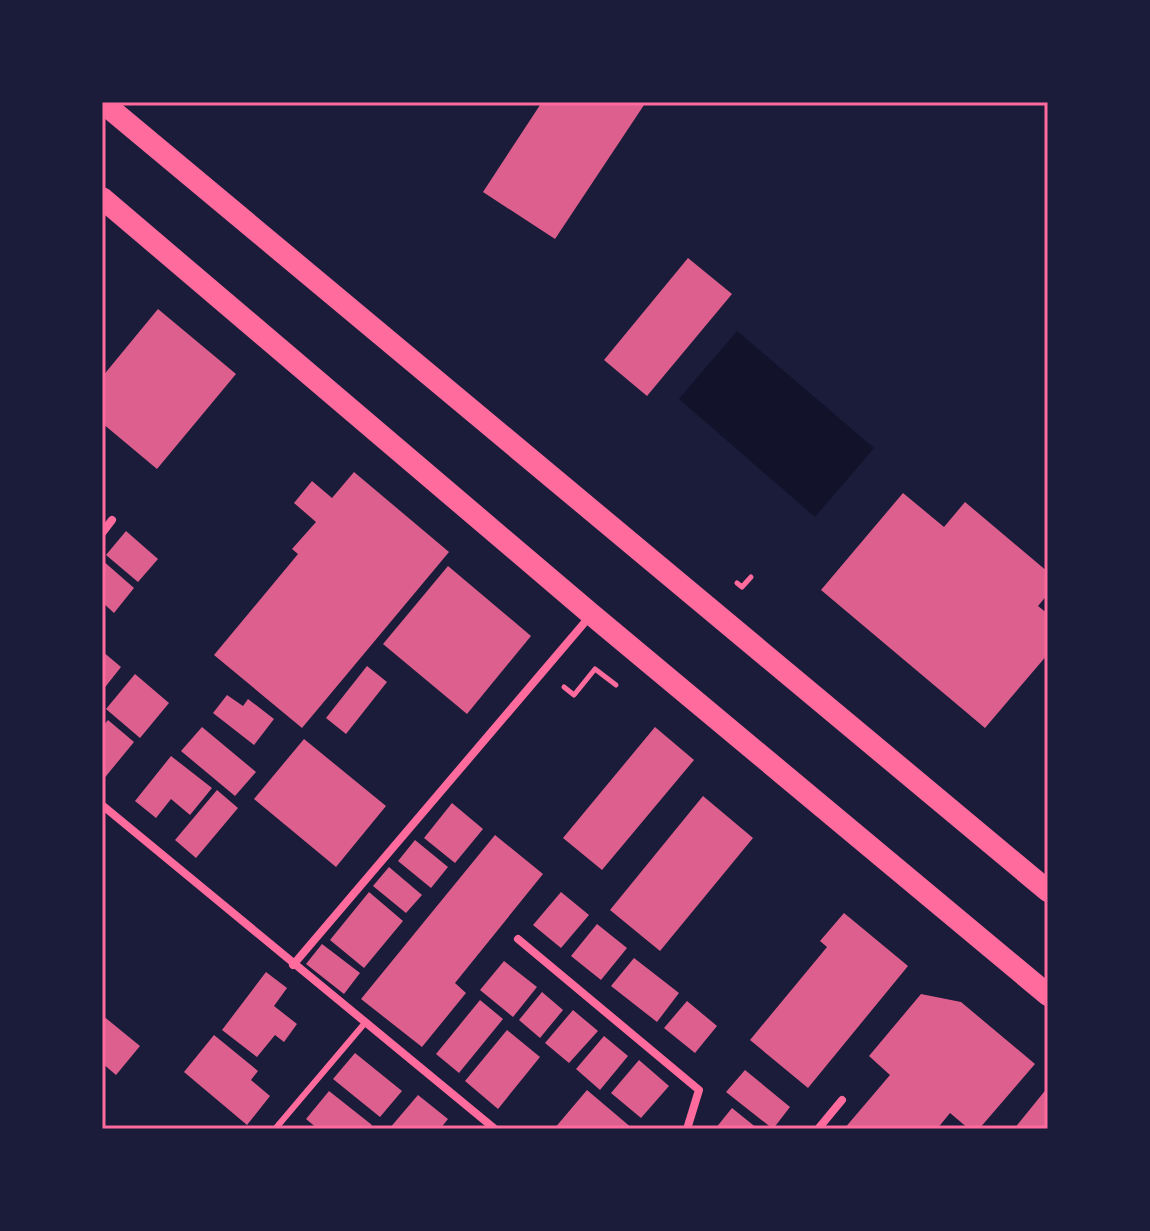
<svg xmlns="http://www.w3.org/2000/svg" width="1150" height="1231" font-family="'Libre Baskerville',serif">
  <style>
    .water { fill: #12122b }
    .building { fill: #dd5f8e }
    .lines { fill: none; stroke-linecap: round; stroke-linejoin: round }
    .path { stroke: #ff6b9d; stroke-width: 5 }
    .service { stroke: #ff6b9d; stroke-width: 6 }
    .minor { stroke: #ff6b9d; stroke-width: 8 }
    .trunk { stroke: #ff6b9d; stroke-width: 22 }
    .neatline { fill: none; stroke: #ff6b9d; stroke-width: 3 }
  </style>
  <rect width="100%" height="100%" fill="#1b1b3a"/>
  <path class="water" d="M 737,331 L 874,448 L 815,517 L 679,399 Z"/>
  <g class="building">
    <path d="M 542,102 L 646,102 L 555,239 L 483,192 Z"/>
    <path d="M 688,258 L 732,294 L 647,396 L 604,360 Z"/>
    <path d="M 158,309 L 236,374 L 157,469 L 102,423 L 102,377 Z"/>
    <path d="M 354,472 L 449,552 L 302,728 L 214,655 L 298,554 L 292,549 L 316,522 L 294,503 L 312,481 L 332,498 Z"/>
    <path d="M 903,493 L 944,527 L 965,502 L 1048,572 L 1048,594 L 1038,606 L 1048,614 L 1048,654 L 985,728 L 821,590 Z"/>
    <path d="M 126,531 L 158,559 L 138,582 L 106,555 Z"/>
    <path d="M 102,560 L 134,588 L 114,613 L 102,602 Z"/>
    <path d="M 448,566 L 531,636 L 467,714 L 383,644 Z"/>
    <path d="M 102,651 L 121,667 L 102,691 Z"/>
    <path d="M 367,666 L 387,682 L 346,734 L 326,718 Z"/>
    <path d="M 135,674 L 169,703 L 140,738 L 106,709 Z"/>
    <path d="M 227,695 L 243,706 L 248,699 L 274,719 L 254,745 L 213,713 Z"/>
    <path d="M 108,720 L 134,742 L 102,781 L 102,727 Z"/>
    <path d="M 202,727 L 256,772 L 235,796 L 181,751 Z"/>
    <path d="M 655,727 L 694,760 L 602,870 L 563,838 Z"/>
    <path d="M 304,739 L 386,806 L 336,867 L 254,799 Z"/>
    <path d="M 171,756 L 212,788 L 190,815 L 171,799 L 156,818 L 135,801 Z"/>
    <path d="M 217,790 L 238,808 L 196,858 L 175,840 Z"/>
    <path d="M 703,796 L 753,838 L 660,951 L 610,910 Z"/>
    <path d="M 452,803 L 483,829 L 455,863 L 424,838 Z"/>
    <path d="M 495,835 L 543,874 L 455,983 L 466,993 L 422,1047 L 361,999 Z"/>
    <path d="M 415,840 L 448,867 L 431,888 L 398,861 Z"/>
    <path d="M 389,867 L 422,895 L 406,913 L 373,886 Z"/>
    <path d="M 369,892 L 403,921 L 364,968 L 330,940 Z"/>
    <path d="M 561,892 L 589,915 L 561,948 L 533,925 Z"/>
    <path d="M 844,913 L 908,966 L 808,1088 L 750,1040 L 827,947 L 820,941 Z"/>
    <path d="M 597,924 L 627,948 L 601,980 L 571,956 Z"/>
    <path d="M 322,944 L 360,973 L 344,994 L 306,964 Z"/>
    <path d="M 634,958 L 679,993 L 657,1022 L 611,986 Z"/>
    <path d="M 504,961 L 537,987 L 513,1017 L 480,990 Z"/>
    <path d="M 266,972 L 287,988 L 274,1006 L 297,1024 L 284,1042 L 275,1035 L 257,1057 L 222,1030 Z"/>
    <path d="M 542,992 L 563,1010 L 540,1038 L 519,1020 Z"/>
    <path d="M 921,994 L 961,1002 L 1035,1064 L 979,1129 L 969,1129 L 950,1113 L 937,1129 L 844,1129 L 890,1075 L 869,1056 Z"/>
    <path d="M 480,1000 L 503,1019 L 459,1073 L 436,1054 Z"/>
    <path d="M 687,1001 L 717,1026 L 695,1053 L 664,1028 Z"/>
    <path d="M 573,1010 L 598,1031 L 569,1063 L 545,1043 Z"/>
    <path d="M 102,1015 L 140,1046 L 116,1075 L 102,1063 Z"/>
    <path d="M 507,1030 L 540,1057 L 498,1109 L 465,1081 Z"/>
    <path d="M 214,1035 L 258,1071 L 251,1080 L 270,1096 L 247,1125 L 184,1072 Z"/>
    <path d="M 604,1036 L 628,1056 L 600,1090 L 576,1069 Z"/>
    <path d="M 355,1053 L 402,1091 L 380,1117 L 333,1079 Z"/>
    <path d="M 639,1060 L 669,1086 L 641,1118 L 611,1093 Z"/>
    <path d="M 745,1070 L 790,1107 L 773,1129 L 726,1092 Z"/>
    <path d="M 1048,1087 L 1048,1129 L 1014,1129 Z"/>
    <path d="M 587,1090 L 633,1129 L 554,1129 Z"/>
    <path d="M 329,1091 L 372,1125 L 368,1129 L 318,1129 L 306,1119 Z"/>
    <path d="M 418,1095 L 448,1119 L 440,1129 L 389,1129 Z"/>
    <path d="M 732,1108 L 758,1129 L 715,1129 Z"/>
  </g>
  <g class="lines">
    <g class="path">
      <path d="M 737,583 L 742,587 L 751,577"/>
      <path d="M 564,687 L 574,695 L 595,669 L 616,685"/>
    </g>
    <path class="service" d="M 275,1129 L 364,1024"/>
    <g class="minor">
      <path d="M 102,533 L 112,520"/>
      <path d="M 102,805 L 495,1129"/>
      <path d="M 518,939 L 699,1090 L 687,1129"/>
      <path d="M 293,965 L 591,615"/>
      <path d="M 818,1129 L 842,1100"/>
    </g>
    <g class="trunk">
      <path d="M 102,102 L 1048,891"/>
      <path d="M 102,198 L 591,614 L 1048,995"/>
    </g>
  </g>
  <rect width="1150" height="1231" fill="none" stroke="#1b1b3a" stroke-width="208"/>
  <rect x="104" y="104" width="942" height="1023" class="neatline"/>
</svg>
